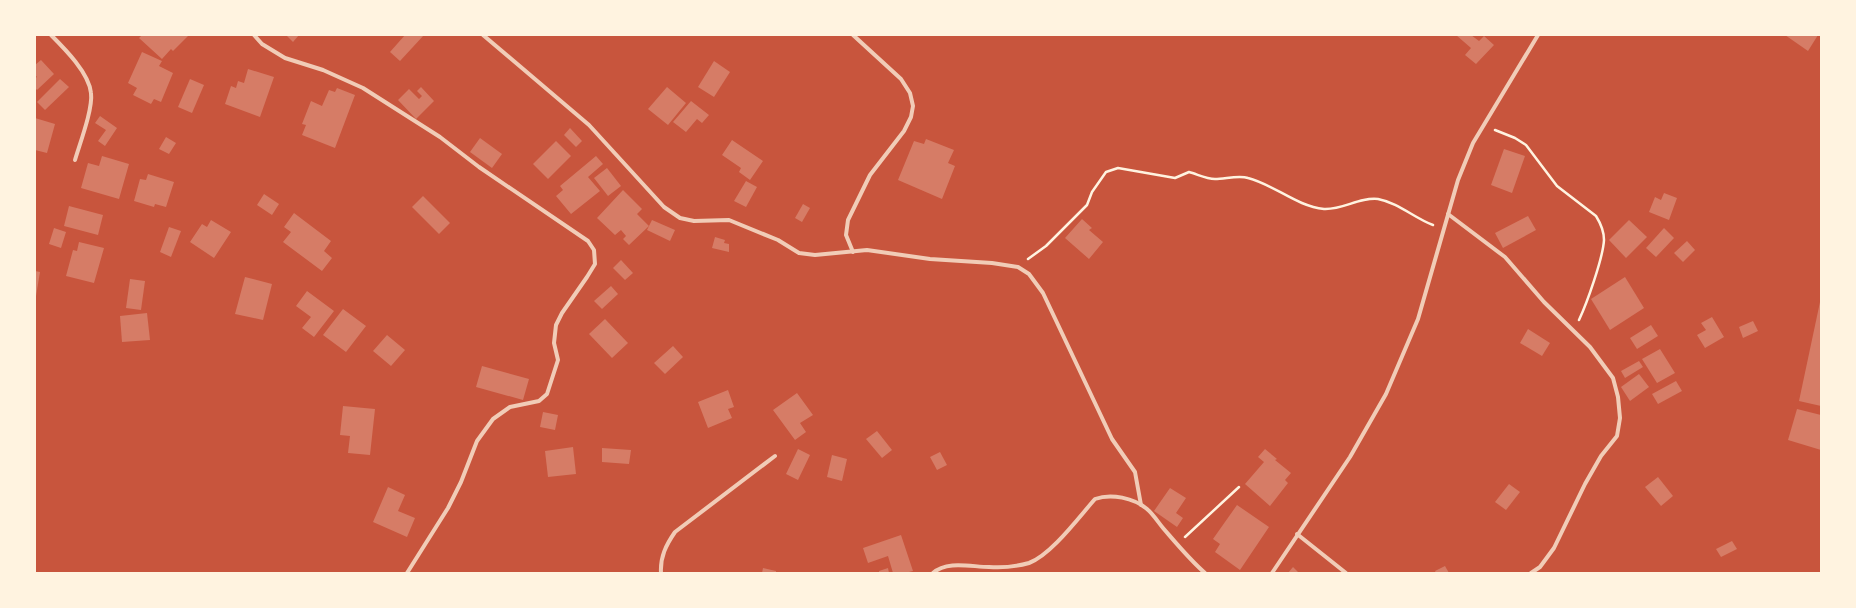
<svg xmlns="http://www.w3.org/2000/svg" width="1856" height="608" font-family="Quicksand,sans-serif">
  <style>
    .building { fill: #d67c66 }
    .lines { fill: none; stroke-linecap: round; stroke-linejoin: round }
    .path { stroke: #fff3e0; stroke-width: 2.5 }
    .minor { stroke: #f1ccb7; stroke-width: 4 }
  </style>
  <rect width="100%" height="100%" fill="#c8553d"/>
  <g class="building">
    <path d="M 142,35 L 189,35 L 173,51 L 171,49 L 162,59 L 139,38 Z"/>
    <path d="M 286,35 L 299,35 L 293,42 Z"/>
    <path d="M 405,35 L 424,35 L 400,61 L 390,52 Z"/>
    <path d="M 1456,35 L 1471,35 L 1479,41 L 1484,36 L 1494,45 L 1476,64 L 1465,55 L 1471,48 Z"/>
    <path d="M 1785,35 L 1818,35 L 1808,51 Z"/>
    <path d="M 142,52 L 162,61 L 159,66 L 173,73 L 161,102 L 154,99 L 151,104 L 133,95 L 137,88 L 128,83 Z"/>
    <path d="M 41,60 L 54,74 L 37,90 L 35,88 L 35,78 L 37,77 L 35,75 L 35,65 Z"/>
    <path d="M 714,61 L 730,72 L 714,97 L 698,87 Z"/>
    <path d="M 248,69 L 274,77 L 260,117 L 225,104 L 231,86 L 236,88 L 238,81 L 244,83 Z"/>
    <path d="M 60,79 L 69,87 L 45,110 L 37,102 Z"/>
    <path d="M 190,79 L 204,85 L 192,113 L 178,107 Z"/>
    <path d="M 421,87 L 434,101 L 416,119 L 398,100 L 409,89 L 419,99 L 422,96 L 417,91 Z"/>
    <path d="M 667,87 L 686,103 L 668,125 L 648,109 Z"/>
    <path d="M 337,88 L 355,95 L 335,148 L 302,135 L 306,125 L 302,124 L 311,101 L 322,106 L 329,90 L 335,92 Z"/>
    <path d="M 691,101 L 709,115 L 702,123 L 697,119 L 686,132 L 673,122 Z"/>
    <path d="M 100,116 L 117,128 L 105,146 L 98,141 L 106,130 L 95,123 Z"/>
    <path d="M 35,118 L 55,124 L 47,153 L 35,150 Z"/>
    <path d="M 570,128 L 582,141 L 576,147 L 564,135 Z"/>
    <path d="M 166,137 L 176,143 L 169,154 L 159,149 Z"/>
    <path d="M 480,138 L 502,154 L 492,168 L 470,152 Z"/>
    <path d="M 926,139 L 954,150 L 948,163 L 955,166 L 942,199 L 898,180 L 914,141 L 924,144 Z"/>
    <path d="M 732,140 L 763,161 L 750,180 L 739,172 L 741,168 L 722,155 Z"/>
    <path d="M 556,141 L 571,156 L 548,179 L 533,164 Z"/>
    <path d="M 1504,149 L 1525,156 L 1512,193 L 1491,185 Z"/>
    <path d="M 102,156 L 129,164 L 119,199 L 81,188 L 88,163 L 99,166 Z"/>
    <path d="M 596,156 L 603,164 L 588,177 L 600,191 L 571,214 L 556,196 L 563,190 L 560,186 Z"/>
    <path d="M 607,168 L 621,186 L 608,196 L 594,178 Z"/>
    <path d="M 148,174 L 174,182 L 166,207 L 155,204 L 154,207 L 134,201 L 140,179 L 146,180 Z"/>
    <path d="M 746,181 L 757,187 L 746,207 L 734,201 Z"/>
    <path d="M 623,190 L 642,209 L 637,214 L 649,226 L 629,245 L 623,239 L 626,236 L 621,230 L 615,235 L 597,218 Z"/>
    <path d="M 1664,193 L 1677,198 L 1669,220 L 1649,212 L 1655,197 L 1661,200 Z"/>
    <path d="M 264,194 L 279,204 L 272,215 L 257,205 Z"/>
    <path d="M 423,196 L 450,223 L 439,234 L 412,207 Z"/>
    <path d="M 803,204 L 810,208 L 802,222 L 795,218 Z"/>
    <path d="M 69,206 L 103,215 L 98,235 L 64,226 Z"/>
    <path d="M 294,213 L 331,241 L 324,251 L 332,258 L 322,271 L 283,242 L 291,232 L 284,227 Z"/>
    <path d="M 1528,216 L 1536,230 L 1503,248 L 1495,233 Z"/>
    <path d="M 1082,219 L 1092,228 L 1089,230 L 1103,242 L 1089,259 L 1065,238 Z"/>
    <path d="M 211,220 L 231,232 L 214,258 L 190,242 L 202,224 L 207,227 Z"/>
    <path d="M 652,220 L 675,230 L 670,241 L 647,230 Z"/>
    <path d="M 1629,220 L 1647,237 L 1626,258 L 1609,240 Z"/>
    <path d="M 169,227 L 181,231 L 171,257 L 160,252 Z"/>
    <path d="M 54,228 L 66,232 L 61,248 L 49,244 Z"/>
    <path d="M 1664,228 L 1674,238 L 1656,257 L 1646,248 Z"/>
    <path d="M 715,237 L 725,240 L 724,243 L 729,244 L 729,252 L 712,248 Z"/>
    <path d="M 1687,241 L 1695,250 L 1683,262 L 1674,253 Z"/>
    <path d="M 79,242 L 104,248 L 94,283 L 66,276 L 73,250 L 77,251 Z"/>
    <path d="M 621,260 L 633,273 L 625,280 L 613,268 Z"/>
    <path d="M 35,271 L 40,272 L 36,296 L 35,296 Z"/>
    <path d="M 245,277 L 272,284 L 263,320 L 235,314 Z"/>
    <path d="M 1625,277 L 1644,308 L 1610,330 L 1591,299 Z"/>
    <path d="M 130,279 L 145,281 L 141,310 L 126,308 Z"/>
    <path d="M 611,286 L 618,294 L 602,309 L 594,301 Z"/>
    <path d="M 307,291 L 334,311 L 314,337 L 302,328 L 311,317 L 296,306 Z"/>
    <path d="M 1820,302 L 1821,302 L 1821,406 L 1799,401 Z"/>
    <path d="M 343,309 L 366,326 L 346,352 L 323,335 Z"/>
    <path d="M 147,313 L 150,340 L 122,342 L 120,316 Z"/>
    <path d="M 1712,317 L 1724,337 L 1705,348 L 1697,335 L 1706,330 L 1701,323 Z"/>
    <path d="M 605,319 L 628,343 L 612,358 L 589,334 Z"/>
    <path d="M 1753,321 L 1758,331 L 1743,338 L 1739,327 Z"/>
    <path d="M 1651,325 L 1658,336 L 1637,349 L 1630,338 Z"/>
    <path d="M 1528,329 L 1550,343 L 1542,356 L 1520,343 Z"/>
    <path d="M 387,335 L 405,350 L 391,366 L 373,351 Z"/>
    <path d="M 673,346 L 683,357 L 665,374 L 654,363 Z"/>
    <path d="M 1660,349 L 1675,373 L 1657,383 L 1642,359 Z"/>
    <path d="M 1639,361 L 1643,367 L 1625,378 L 1621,371 Z"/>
    <path d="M 482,366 L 529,379 L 523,400 L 476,387 Z"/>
    <path d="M 1639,374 L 1649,387 L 1630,401 L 1621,387 Z"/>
    <path d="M 1676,381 L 1682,391 L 1658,404 L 1652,394 Z"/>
    <path d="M 728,390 L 734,407 L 728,409 L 732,418 L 708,428 L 698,402 Z"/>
    <path d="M 797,393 L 813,415 L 800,423 L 806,432 L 795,440 L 773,410 Z"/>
    <path d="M 343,406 L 375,409 L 370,455 L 348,453 L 350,436 L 340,435 Z"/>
    <path d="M 1797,409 L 1821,415 L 1821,450 L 1788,440 Z"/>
    <path d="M 543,412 L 558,415 L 555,430 L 540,427 Z"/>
    <path d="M 877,431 L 892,450 L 882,458 L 866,439 Z"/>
    <path d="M 573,447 L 576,474 L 548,477 L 545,451 Z"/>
    <path d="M 602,448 L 631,450 L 629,464 L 602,462 Z"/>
    <path d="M 798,449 L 810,455 L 798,480 L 786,474 Z"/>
    <path d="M 1265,449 L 1277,459 L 1275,460 L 1291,473 L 1285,480 L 1288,483 L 1270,506 L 1245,484 L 1264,462 L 1258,457 Z"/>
    <path d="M 940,452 L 947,465 L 937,470 L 930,457 Z"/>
    <path d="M 832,455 L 847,459 L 842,481 L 827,477 Z"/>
    <path d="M 1658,477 L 1673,496 L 1661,506 L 1645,487 Z"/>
    <path d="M 1509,484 L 1520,492 L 1506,510 L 1495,502 Z"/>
    <path d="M 388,487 L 405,495 L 398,511 L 415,518 L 407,537 L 373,522 Z"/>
    <path d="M 1170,488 L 1186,498 L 1176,513 L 1183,518 L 1177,527 L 1154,511 Z"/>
    <path d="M 1237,505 L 1269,527 L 1240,570 L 1215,552 L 1220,544 L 1213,539 Z"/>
    <path d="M 901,535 L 913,571 L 905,573 L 893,573 L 888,556 L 868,563 L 863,548 Z"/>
    <path d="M 1732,541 L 1737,549 L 1721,557 L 1716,549 Z"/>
    <path d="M 1445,566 L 1449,573 L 1436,573 L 1435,571 Z"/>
    <path d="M 1293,567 L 1299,573 L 1288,573 Z"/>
    <path d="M 763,568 L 776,571 L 776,573 L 762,573 Z"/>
    <path d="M 888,568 L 889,573 L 879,573 L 879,571 Z"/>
  </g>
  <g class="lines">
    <g class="path">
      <path d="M 1495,130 L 1515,138 L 1526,145 L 1557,186 L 1596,216 C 1601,224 1604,231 1604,240 C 1603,258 1587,303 1579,320"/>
      <path d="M 1028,259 L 1046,246 L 1087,205 L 1092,192 L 1106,172 L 1118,168 L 1175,178 L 1189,172 C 1197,174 1206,179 1215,179 C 1225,179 1239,175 1248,178 C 1275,185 1296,206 1324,209 C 1343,210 1359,197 1378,199 C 1399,203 1414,218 1433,225"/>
      <path d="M 1185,537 L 1239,487"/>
    </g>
    <g class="minor">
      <path d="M 51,35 C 65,49 89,73 91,93 C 93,109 80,143 75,160"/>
      <path d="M 254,35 L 262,44 L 285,58 L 323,70 L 363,88 L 440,137 L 479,167 L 588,241 L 594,250 L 595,264 L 587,277 L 562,313 L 556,325 L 554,343 L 558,360 L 547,394 L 539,401 L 510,407 L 493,419 L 477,441 L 461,482 L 448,508 L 407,573"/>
      <path d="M 483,35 L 589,125 L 664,207 L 680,218 L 694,221 L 729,220 L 778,240 L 799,253 L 815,255 L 867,250 L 930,259 L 992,263 L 1018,267 L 1029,274 L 1043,293 L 1112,439 L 1135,472 L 1141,505"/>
      <path d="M 853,35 L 901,79 L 910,93 L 913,106 L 911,117 L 904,131 L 870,175 L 848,220 L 846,235 L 853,252"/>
      <path d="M 1448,214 L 1505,257 L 1544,302 L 1590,347 L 1613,378 L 1618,397 L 1620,418 L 1617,436 L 1601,456 L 1585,484 L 1554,548 L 1540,567 L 1531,573"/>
      <path d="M 1297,534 L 1346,573"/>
      <path d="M 661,573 C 660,557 666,545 675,532 L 775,456"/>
      <path d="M 933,573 C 947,560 972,567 989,567 C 1001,568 1018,566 1029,563 C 1051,555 1079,517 1095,499 C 1111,493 1134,498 1147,509 C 1153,514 1158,522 1163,528 C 1176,543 1190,560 1205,573"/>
      <path d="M 1272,573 L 1350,457 L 1386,394 L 1418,319 L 1458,180 L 1473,143 L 1538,35"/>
    </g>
  </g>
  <rect width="1856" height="608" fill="none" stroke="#fff3e0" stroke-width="72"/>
</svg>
